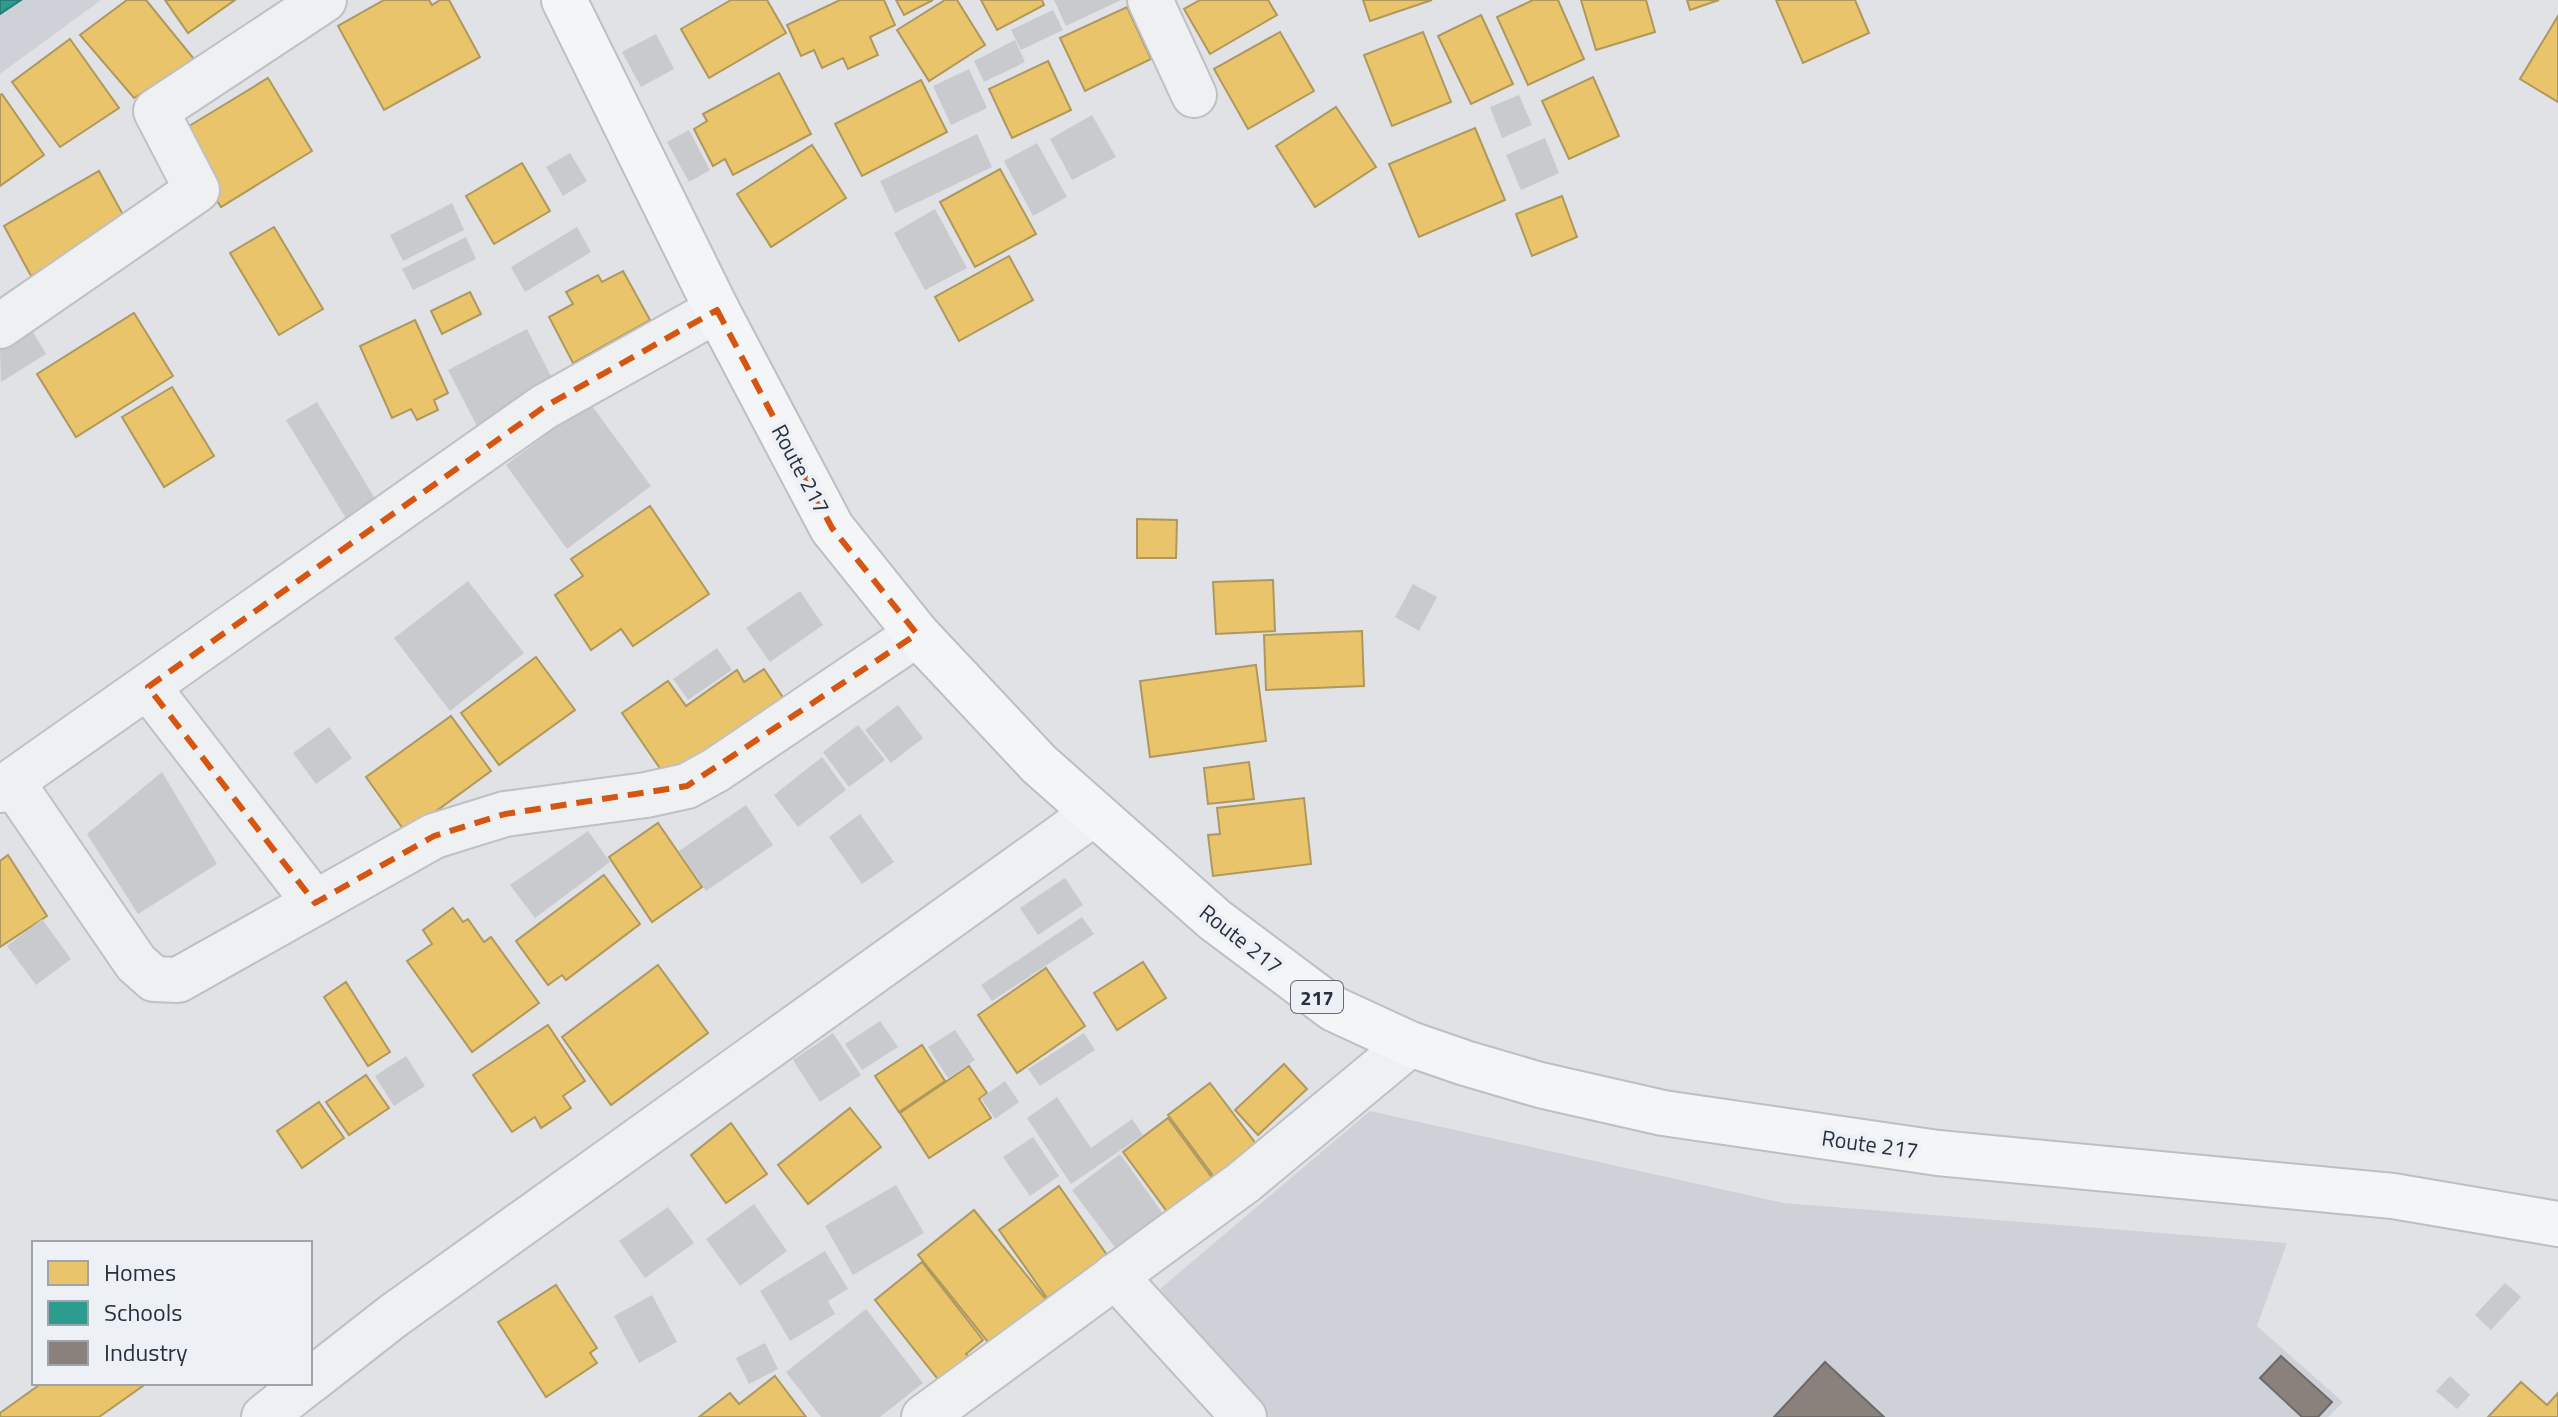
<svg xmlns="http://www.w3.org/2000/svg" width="2558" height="1417" font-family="'Titillium Web',sans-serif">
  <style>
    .built { fill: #ced2d8 }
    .homes { fill: #e9c46a; stroke: #af985d; stroke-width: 2 }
    .schools { fill: #2a9d8f; stroke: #297c77; stroke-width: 2 }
    .industry { fill: #8a817c; stroke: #6c6969; stroke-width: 2 }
    .building { fill: #c8cacd }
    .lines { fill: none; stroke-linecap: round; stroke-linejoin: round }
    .minor-casing { stroke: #bec0c3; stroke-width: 48 }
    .major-casing { stroke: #bcbfc3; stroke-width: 48 }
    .minor { stroke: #eff0f2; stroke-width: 44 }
    .major { stroke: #f4f5f6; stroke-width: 44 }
    .marked { fill: none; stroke: #d55511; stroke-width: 6; stroke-dasharray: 16 10; stroke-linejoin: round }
    .labels { text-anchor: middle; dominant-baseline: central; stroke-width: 8; stroke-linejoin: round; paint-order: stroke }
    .shield { fill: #edf1f5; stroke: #626a75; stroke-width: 2 }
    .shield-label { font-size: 20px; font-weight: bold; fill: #27303e }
    .street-label { font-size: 22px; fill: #27303e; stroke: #edf1f5 }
  </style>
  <rect width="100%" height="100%" fill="#e0e2e5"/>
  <g class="built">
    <path d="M 0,0 L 101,0 L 0,74 Z"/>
    <path d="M 1370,1111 L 1783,1203 L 2287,1243 L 2257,1326 L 2343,1402 L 2328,1417 L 1266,1417 L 1160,1289 Z"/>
  </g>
  <g class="homes">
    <path d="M 127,0 L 146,0 L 194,59 L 134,98 L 80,35 Z"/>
    <path d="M 165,0 L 235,0 L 188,33 Z"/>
    <path d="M 384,0 L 429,0 L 432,5 L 440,0 L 449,0 L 480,57 L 384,110 L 338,26 Z"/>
    <path d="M 731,0 L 767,0 L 786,33 L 709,78 L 681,29 Z"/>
    <path d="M 840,0 L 884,0 L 895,25 L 870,37 L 878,55 L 848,69 L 843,58 L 822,68 L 814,50 L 801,56 L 787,25 Z"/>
    <path d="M 896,0 L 933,0 L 904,15 Z"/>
    <path d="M 945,0 L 957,0 L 985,45 L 929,81 L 897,30 Z"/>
    <path d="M 981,0 L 1042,0 L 1044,5 L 997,30 Z"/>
    <path d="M 1200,0 L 1268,0 L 1277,15 L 1210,54 L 1184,9 Z"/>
    <path d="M 1363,0 L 1432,0 L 1370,21 Z"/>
    <path d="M 1533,0 L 1558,0 L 1584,59 L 1528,85 L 1497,17 Z"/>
    <path d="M 1581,0 L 1646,0 L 1655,32 L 1596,50 Z"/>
    <path d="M 1687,0 L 1719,0 L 1690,10 Z"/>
    <path d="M 1776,0 L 1855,0 L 1869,33 L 1803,63 Z"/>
    <path d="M 1127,7 L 1151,59 L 1085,91 L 1060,38 Z"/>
    <path d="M 1481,15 L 1513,84 L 1471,104 L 1438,36 Z"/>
    <path d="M 2558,16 L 2558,102 L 2520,79 Z"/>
    <path d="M 1280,32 L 1314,91 L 1248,129 L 1214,69 Z"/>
    <path d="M 1423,32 L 1451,102 L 1392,126 L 1364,55 Z"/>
    <path d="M 70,39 L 119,108 L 60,147 L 12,82 Z"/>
    <path d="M 1048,61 L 1071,110 L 1012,138 L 989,89 Z"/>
    <path d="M 779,73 L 811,134 L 733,175 L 725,159 L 713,166 L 694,129 L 707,121 L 703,114 Z"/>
    <path d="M 1593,77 L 1619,136 L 1569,159 L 1542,101 Z"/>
    <path d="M 268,78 L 312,151 L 221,207 L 176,134 Z"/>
    <path d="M 921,80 L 947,132 L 862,176 L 835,124 Z"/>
    <path d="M 2,94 L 44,155 L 0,186 L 0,95 Z"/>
    <path d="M 1336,107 L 1376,167 L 1315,207 L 1276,146 Z"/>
    <path d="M 1475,128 L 1505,200 L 1419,237 L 1389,164 Z"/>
    <path d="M 812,145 L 846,198 L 771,247 L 737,194 Z"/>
    <path d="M 522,163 L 550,211 L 494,244 L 466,196 Z"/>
    <path d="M 1000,169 L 1036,234 L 975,267 L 940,202 Z"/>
    <path d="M 99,171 L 127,222 L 31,276 L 4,226 Z"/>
    <path d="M 1562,196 L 1577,237 L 1532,256 L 1516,214 Z"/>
    <path d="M 274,227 L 323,309 L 279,335 L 230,253 Z"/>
    <path d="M 1009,256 L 1033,300 L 959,341 L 935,297 Z"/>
    <path d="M 623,271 L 650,320 L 573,363 L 549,317 L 573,304 L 566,292 L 598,275 L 602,282 Z"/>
    <path d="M 470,292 L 481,314 L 442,334 L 431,311 Z"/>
    <path d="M 134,313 L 173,376 L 76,437 L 37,374 Z"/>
    <path d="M 415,320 L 448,393 L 434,400 L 438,410 L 417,420 L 411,409 L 392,418 L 360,346 Z"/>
    <path d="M 172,387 L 214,456 L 164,487 L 122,417 Z"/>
    <path d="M 650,506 L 709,594 L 633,646 L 621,629 L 591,650 L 555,595 L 583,576 L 571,559 Z"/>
    <path d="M 1137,519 L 1177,520 L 1176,558 L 1137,558 Z"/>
    <path d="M 1273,580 L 1275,631 L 1216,634 L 1213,582 Z"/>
    <path d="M 1362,631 L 1364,686 L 1266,690 L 1264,635 Z"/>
    <path d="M 536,657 L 575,710 L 499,765 L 461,713 Z"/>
    <path d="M 1256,665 L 1266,741 L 1150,757 L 1140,681 Z"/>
    <path d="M 764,669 L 792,711 L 668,780 L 622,713 L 668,681 L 686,706 L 737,670 L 744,682 Z"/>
    <path d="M 451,716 L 491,771 L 406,833 L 366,777 Z"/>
    <path d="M 1249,762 L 1254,799 L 1208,804 L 1204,768 Z"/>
    <path d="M 1304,798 L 1311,864 L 1213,876 L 1208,835 L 1220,834 L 1217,808 Z"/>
    <path d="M 658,823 L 702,887 L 652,922 L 609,857 Z"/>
    <path d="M 8,855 L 47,916 L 0,947 L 0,861 Z"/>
    <path d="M 604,875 L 640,924 L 566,980 L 562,975 L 548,985 L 516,941 Z"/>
    <path d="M 453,908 L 463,922 L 468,919 L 484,942 L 491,937 L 539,1003 L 472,1052 L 407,961 L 432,944 L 423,930 Z"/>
    <path d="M 1143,962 L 1166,998 L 1117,1030 L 1094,993 Z"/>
    <path d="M 658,965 L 708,1033 L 611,1105 L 562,1037 Z"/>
    <path d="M 1046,968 L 1085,1026 L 1017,1073 L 978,1015 Z"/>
    <path d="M 346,982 L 390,1052 L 368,1066 L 324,997 Z"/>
    <path d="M 548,1025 L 585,1081 L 563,1096 L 571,1108 L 541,1128 L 535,1117 L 512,1132 L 473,1075 Z"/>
    <path d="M 922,1045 L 945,1081 L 899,1112 L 875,1076 Z"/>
    <path d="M 1284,1064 L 1307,1089 L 1258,1135 L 1235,1110 Z"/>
    <path d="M 969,1066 L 987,1093 L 979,1099 L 991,1118 L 929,1158 L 900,1113 Z"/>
    <path d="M 366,1075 L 389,1108 L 349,1135 L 326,1102 Z"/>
    <path d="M 1210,1083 L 1260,1149 L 1217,1181 L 1168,1115 Z"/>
    <path d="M 319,1102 L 344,1138 L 302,1168 L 277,1131 Z"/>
    <path d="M 850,1108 L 881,1147 L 808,1204 L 778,1165 Z"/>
    <path d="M 1168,1118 L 1216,1183 L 1171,1217 L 1123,1152 Z"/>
    <path d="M 731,1123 L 767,1174 L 726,1203 L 691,1155 Z"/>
    <path d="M 1059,1186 L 1107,1255 L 1047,1298 L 999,1230 Z"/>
    <path d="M 974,1210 L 1052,1307 L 996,1352 L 918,1255 Z"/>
    <path d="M 922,1262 L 983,1340 L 966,1354 L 971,1359 L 941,1383 L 875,1300 Z"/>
    <path d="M 556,1285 L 597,1348 L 590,1353 L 597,1363 L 546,1397 L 498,1322 Z"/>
    <path d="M 775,1376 L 806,1417 L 699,1417 L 730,1393 L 739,1404 Z"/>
    <path d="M 2521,1382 L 2547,1405 L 2558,1393 L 2558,1417 L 2488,1417 Z"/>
    <path d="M 42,1383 L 147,1383 L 99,1417 L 0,1417 L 0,1413 Z"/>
  </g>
  <path class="schools" d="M 0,0 L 21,0 L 0,14 Z"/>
  <g class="industry">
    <path d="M 2281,1356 L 2332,1402 L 2318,1417 L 2302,1417 L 2260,1378 Z"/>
    <path d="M 1825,1362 L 1884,1417 L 1774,1417 Z"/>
  </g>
  <g class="building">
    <path d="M 1054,0 L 1121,0 L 1066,26 Z"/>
    <path d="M 1053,10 L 1063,30 L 1021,50 L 1011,30 Z"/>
    <path d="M 656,34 L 674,69 L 641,87 L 622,52 Z"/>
    <path d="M 1015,40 L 1025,62 L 984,82 L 974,61 Z"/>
    <path d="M 969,69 L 987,108 L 951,125 L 933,86 Z"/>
    <path d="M 1519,95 L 1532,125 L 1502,138 L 1490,107 Z"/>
    <path d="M 1092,115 L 1116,157 L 1072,180 L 1050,139 Z"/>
    <path d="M 689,130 L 710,170 L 689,182 L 667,142 Z"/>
    <path d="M 977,134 L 992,167 L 895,213 L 880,181 Z"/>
    <path d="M 1545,138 L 1559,173 L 1521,190 L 1506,155 Z"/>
    <path d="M 1037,143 L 1067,197 L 1033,216 L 1004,161 Z"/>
    <path d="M 570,153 L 587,181 L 563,196 L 546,167 Z"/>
    <path d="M 452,203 L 464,230 L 403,261 L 390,235 Z"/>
    <path d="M 935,209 L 967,268 L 925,290 L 894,233 Z"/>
    <path d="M 577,227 L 591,252 L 525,292 L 511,267 Z"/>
    <path d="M 466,237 L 476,259 L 413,290 L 402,269 Z"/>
    <path d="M 31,329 L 46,354 L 1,382 L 0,349 Z"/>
    <path d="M 527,329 L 556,386 L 478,428 L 448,370 Z"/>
    <path d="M 317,402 L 377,502 L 347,520 L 286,420 Z"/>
    <path d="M 589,402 L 651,486 L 567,549 L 506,465 Z"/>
    <path d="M 468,581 L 524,653 L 450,711 L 394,638 Z"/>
    <path d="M 1413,584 L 1437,597 L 1419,631 L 1395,617 Z"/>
    <path d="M 800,591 L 823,625 L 770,662 L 746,628 Z"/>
    <path d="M 717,648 L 732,670 L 688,700 L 673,679 Z"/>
    <path d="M 898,705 L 923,738 L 891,763 L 865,730 Z"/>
    <path d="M 858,725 L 885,760 L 849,787 L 823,752 Z"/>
    <path d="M 329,727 L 352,758 L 316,784 L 293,753 Z"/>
    <path d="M 822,757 L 846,790 L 798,827 L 774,795 Z"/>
    <path d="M 162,772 L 217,864 L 138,914 L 87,834 Z"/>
    <path d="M 746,805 L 773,845 L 706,891 L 679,851 Z"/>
    <path d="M 860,814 L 894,862 L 862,884 L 829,837 Z"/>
    <path d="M 588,831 L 610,862 L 535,918 L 510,885 Z"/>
    <path d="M 1065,878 L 1083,905 L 1038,935 L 1020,908 Z"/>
    <path d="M 1082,917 L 1094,934 L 992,1001 L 981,985 Z"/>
    <path d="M 42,919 L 71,959 L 36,985 L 7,946 Z"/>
    <path d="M 880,1021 L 898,1047 L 862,1070 L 845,1044 Z"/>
    <path d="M 955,1030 L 975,1060 L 948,1078 L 928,1047 Z"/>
    <path d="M 833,1033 L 861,1075 L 820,1102 L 793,1060 Z"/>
    <path d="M 1084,1033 L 1095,1050 L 1040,1086 L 1028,1069 Z"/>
    <path d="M 406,1056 L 425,1086 L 394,1106 L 375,1076 Z"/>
    <path d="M 1005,1081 L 1019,1102 L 995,1119 L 981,1098 Z"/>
    <path d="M 1057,1097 L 1091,1148 L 1132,1119 L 1143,1135 L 1071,1184 L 1027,1118 Z"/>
    <path d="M 1033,1137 L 1059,1176 L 1030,1196 L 1003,1157 Z"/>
    <path d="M 1120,1154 L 1164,1215 L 1117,1250 L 1072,1190 Z"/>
    <path d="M 896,1185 L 924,1233 L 853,1275 L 825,1226 Z"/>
    <path d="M 754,1204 L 787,1251 L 740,1286 L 706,1239 Z"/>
    <path d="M 668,1207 L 694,1243 L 645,1278 L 619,1241 Z"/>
    <path d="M 825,1251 L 848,1289 L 828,1301 L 835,1314 L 790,1341 L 760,1291 Z"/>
    <path d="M 2505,1283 L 2521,1297 L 2491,1330 L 2475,1315 Z"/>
    <path d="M 652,1295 L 677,1342 L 639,1363 L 614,1316 Z"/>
    <path d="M 866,1309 L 923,1383 L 880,1417 L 821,1417 L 786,1372 Z"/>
    <path d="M 765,1343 L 778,1369 L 749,1384 L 736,1358 Z"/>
    <path d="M 2450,1376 L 2470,1395 L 2457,1409 L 2436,1391 Z"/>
  </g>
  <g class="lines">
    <defs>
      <g id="minor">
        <path d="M 1150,0 L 1194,95"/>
        <path d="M 0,326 L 197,190 L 156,111 L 324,0"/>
        <path d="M 148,687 L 315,903"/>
        <path d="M 12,782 L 136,963 L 154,979 L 178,980 L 434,836 L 505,814 L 646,795 L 687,786 L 716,770 L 917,634"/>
        <path d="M 0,790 L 544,407 L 717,310"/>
        <path d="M 1115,1276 L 1244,1417"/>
        <path d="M 310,1381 L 393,1316 L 1093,814"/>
        <path d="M 264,1417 L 307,1383"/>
        <path d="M 924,1417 L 1244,1182 L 1410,1044"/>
      </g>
      <path id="major" d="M 564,0 L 717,310 L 832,528 L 917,634 L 1039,764 L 1215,920 L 1334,1009 L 1410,1044 L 1465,1063 L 1540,1085 L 1663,1113 L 1938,1153 L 2393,1196 L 2558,1224"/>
    </defs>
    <use href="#minor" class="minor-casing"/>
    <use href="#major" class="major-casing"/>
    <use href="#minor" class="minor"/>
    <use href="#major" class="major"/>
  </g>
  <path class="marked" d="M 717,310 L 832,528 L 917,634 L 687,786 L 505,814 L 434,836 L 315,903 L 148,687 L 544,407 Z"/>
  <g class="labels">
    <rect class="shield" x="1291" y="981" width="52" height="32" rx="6"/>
    <g class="shield-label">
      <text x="1317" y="997">217</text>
    </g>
    <g class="street-label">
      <text transform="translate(801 469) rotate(62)">Route 217</text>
      <text transform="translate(1241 939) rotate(38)">Route 217</text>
      <text transform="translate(1870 1144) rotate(8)">Route 217</text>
    </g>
  </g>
  <rect x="32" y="1241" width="280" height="144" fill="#edf1f5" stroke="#9ea4ac" stroke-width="2"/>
  <rect x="48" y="1261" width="40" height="24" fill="#e9c46a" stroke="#9ea4ac" stroke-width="2"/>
  <text x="104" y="1281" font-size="24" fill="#27303e">Homes</text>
  <rect x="48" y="1301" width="40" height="24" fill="#2a9d8f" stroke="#9ea4ac" stroke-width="2"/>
  <text x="104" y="1321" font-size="24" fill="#27303e">Schools</text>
  <rect x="48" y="1341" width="40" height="24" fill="#8a817c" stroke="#9ea4ac" stroke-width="2"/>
  <text x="104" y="1361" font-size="24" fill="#27303e">Industry</text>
</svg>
